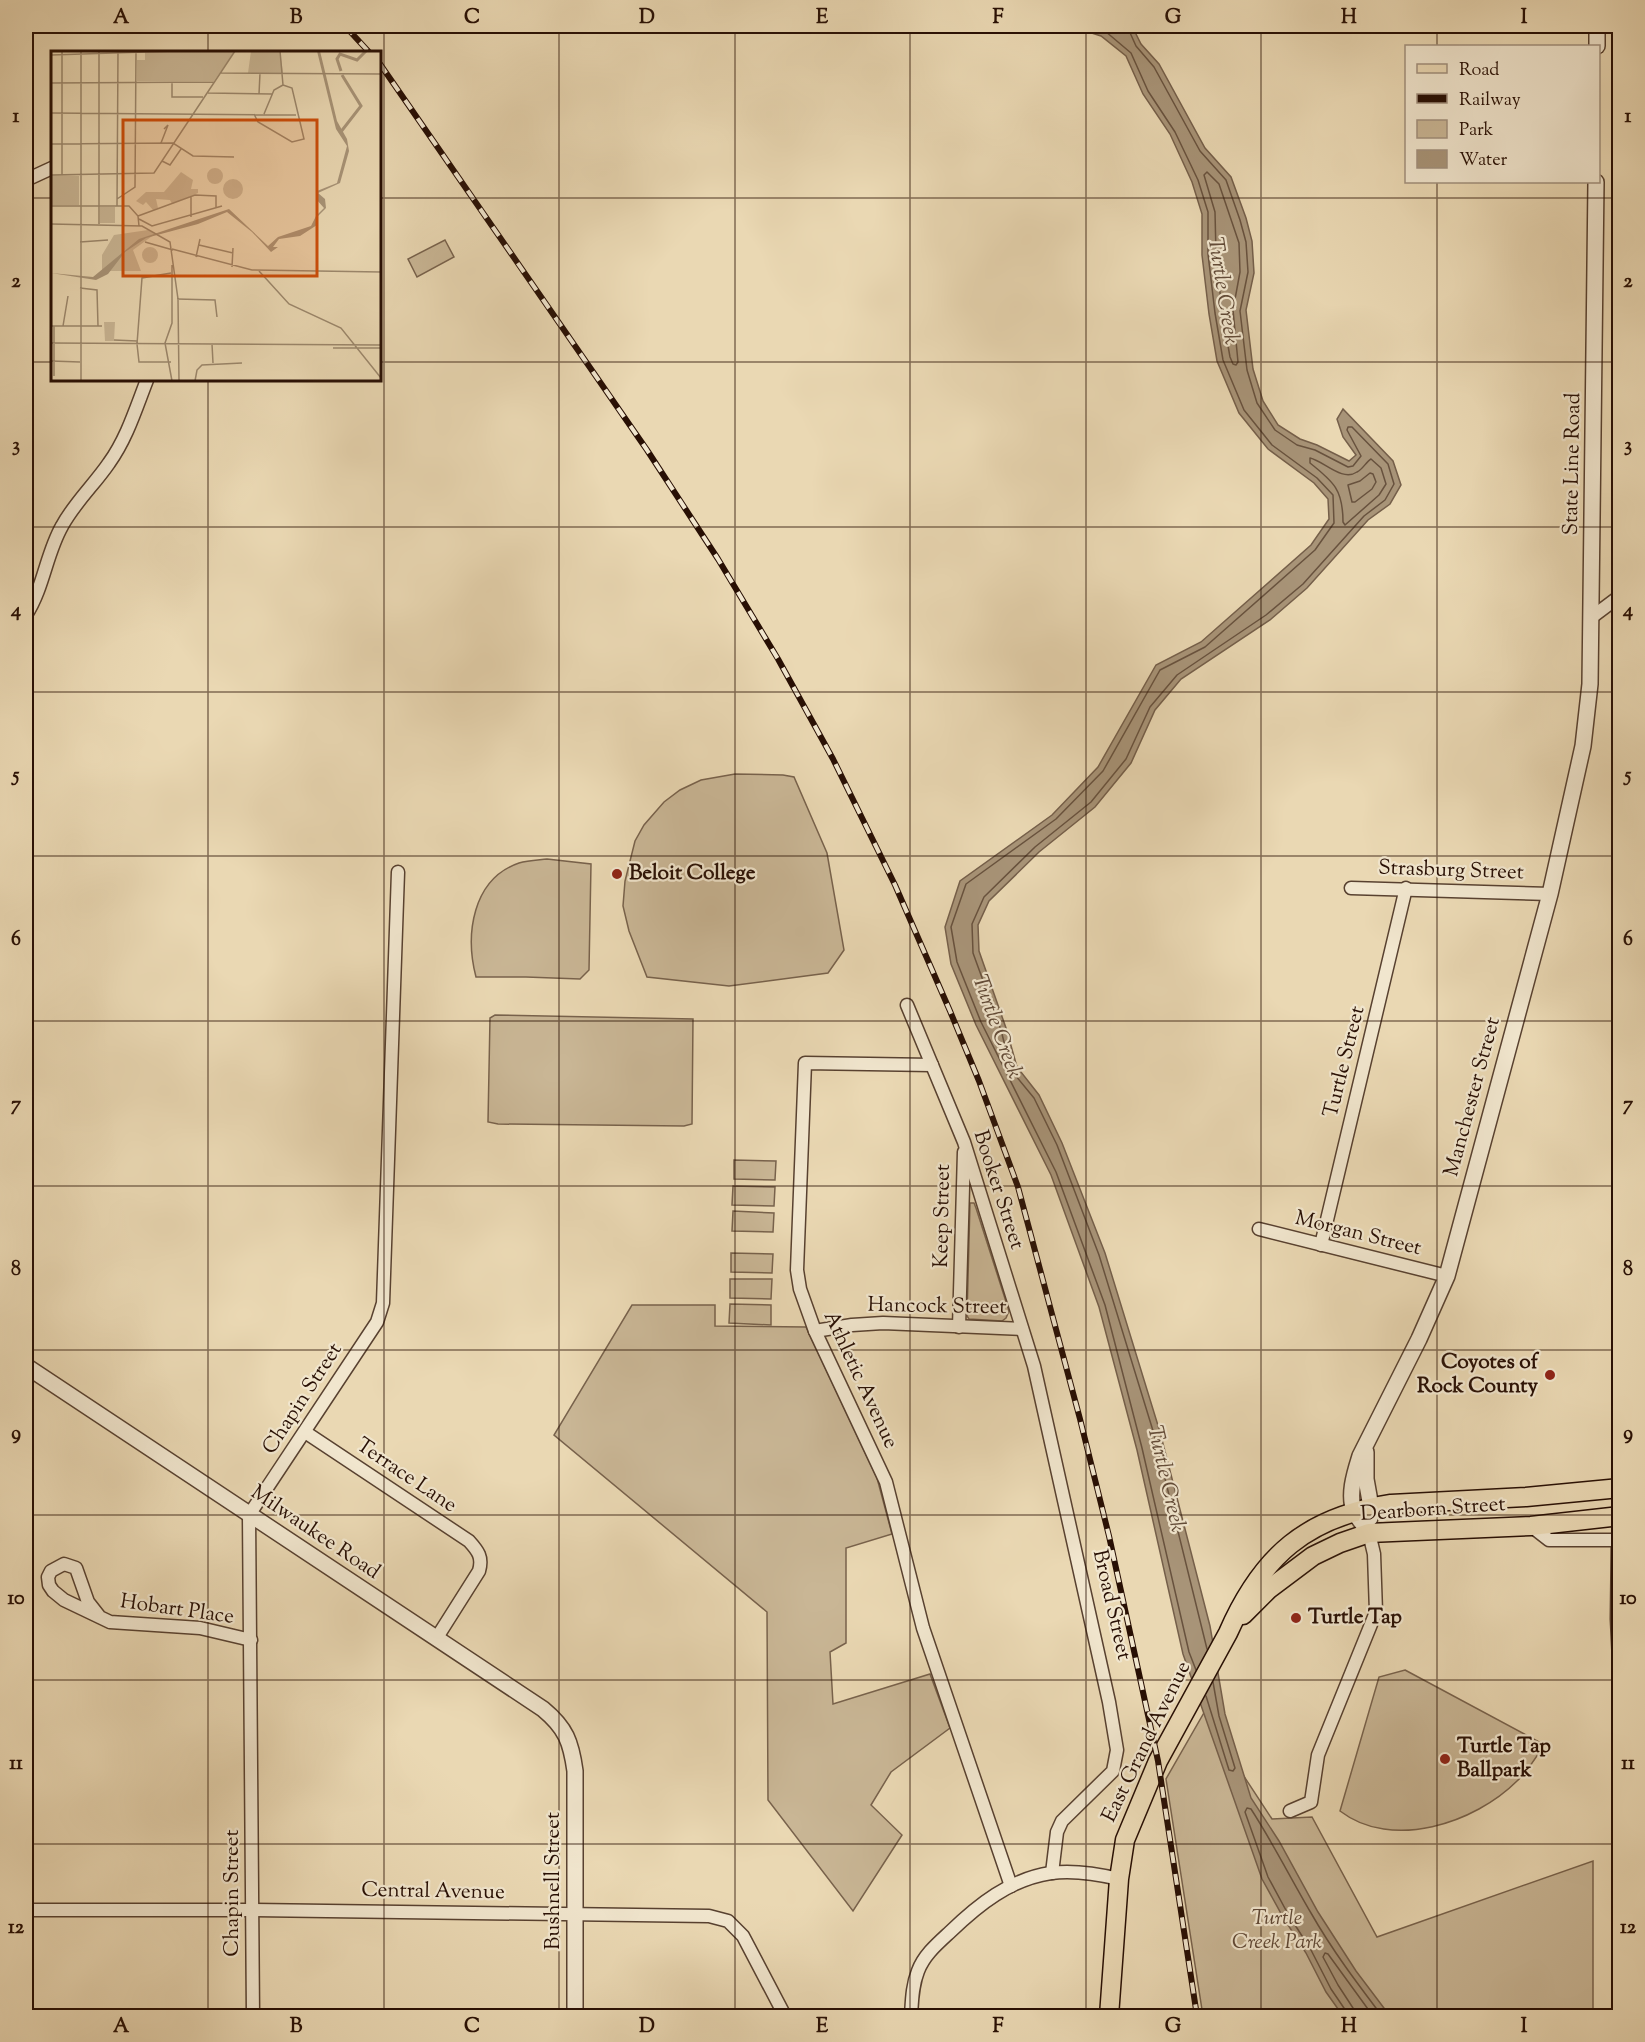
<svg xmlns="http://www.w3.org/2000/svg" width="1645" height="2042" font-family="'Sorts Mill Goudy',serif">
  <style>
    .green { fill: #c9b695; stroke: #78624c; stroke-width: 1.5 }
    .water { fill: #a89478; stroke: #755f4a; stroke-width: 1.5 }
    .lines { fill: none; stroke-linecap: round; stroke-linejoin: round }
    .shore { stroke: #68523e; stroke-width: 1.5 }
    .minor-casing { stroke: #584130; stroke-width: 15 }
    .tertiary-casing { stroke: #584130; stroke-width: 18 }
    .primary-casing { stroke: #280f04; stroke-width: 21 }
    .minor { stroke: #f1e6ce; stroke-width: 12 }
    .tertiary { stroke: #f1e6ce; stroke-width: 15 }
    .primary { stroke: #ead8b3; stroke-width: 18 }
    .rail-casing { stroke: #280f04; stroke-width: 6 }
    .rail { stroke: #f1e6ce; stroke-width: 4; stroke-dasharray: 11; stroke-linecap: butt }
    .grid { fill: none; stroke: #280f04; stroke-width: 1.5; stroke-opacity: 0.55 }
    .poi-dot { fill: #8f2418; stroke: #f1e6ce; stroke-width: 2 }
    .labels { text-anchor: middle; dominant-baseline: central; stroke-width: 4.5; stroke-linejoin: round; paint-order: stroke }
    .street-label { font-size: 21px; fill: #280f04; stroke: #f1e6ce }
    .poi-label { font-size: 21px; font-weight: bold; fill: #280f04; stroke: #f1e6ce; text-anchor: start }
    .park-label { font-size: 21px; font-style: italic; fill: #604937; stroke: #f1e6ce }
    .water-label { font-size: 22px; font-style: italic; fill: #624b38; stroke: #f1e6ce }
    .inset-river { fill: none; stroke: #a89478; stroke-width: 3 }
    .inset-road { fill: none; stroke: #9c886d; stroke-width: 1.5 }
    .view { fill: #cb4e0b; fill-opacity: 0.15; stroke: #cb4e0b; stroke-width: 3 }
    .inset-edge { fill: none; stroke: #280f04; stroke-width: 3 }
    .neatline { fill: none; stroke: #280f04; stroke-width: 2 }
    .grid-label { font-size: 20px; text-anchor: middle; font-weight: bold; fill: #280f04 }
  </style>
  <rect width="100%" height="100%" fill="#ead8b3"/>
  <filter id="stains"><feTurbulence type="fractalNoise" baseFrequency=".00333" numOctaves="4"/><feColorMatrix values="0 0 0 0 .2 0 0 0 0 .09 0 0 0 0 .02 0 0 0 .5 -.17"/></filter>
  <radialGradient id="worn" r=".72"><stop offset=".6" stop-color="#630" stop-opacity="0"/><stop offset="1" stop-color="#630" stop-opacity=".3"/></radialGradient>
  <g class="green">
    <path d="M 445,240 L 454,257 L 417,277 L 408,259 Z"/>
    <path d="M 735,774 L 783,775 L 794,777 L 827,853 L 844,950 L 828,973 L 729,986 L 647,977 L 629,931 L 623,906 L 625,881 L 635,841 L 644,825 L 664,802 L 680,790 L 701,780 Z"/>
    <path d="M 547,859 L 591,864 L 589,970 L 580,979 L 526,977 L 476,977 C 465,935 472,879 519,863 C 528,860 538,860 547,859 Z"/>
    <path d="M 495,1015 L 693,1019 L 692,1124 L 684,1126 L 498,1124 L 488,1122 L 490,1018 Z"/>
    <path d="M 734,1160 L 776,1161 L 775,1180 L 734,1179 Z"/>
    <path d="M 733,1186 L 775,1187 L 774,1206 L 732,1205 Z"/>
    <path d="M 970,1203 L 974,1203 L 976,1208 L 1009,1311 L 1006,1318 L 1002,1321 L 969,1319 L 967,1316 Z"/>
    <path d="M 733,1211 L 774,1213 L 773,1232 L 732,1231 Z"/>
    <path d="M 731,1253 L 773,1254 L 772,1273 L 731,1272 Z"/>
    <path d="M 730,1279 L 772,1279 L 771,1299 L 730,1298 Z"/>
    <path d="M 730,1304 L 771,1305 L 771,1325 L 729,1323 Z"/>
    <path d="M 632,1305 L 715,1305 L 715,1326 L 806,1327 L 877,1478 L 892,1534 L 846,1548 L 846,1643 L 830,1652 L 833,1704 L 930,1674 L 950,1728 L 891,1772 L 871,1805 L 902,1835 L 853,1911 L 768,1800 L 767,1612 L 554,1435 Z"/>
    <path d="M 1405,1670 L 1541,1743 L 1542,1748 C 1535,1759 1527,1772 1517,1781 C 1475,1823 1392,1851 1340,1811 L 1379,1677 Z"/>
    <path d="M 1205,1711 L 1228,1752 L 1272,1819 L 1312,1817 L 1377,1937 L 1593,1861 L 1593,2016 L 1203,2016 L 1166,1779 Z"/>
  </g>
  <path class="water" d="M 1050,26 L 1132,26 L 1141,44 L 1159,64 L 1205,148 L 1231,177 L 1246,218 L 1252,241 L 1254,273 L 1246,310 L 1253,369 L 1263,401 L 1278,425 L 1300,439 L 1317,445 L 1349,461 L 1356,455 L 1343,437 L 1337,419 L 1343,409 L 1393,461 L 1401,485 L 1390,504 L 1368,520 L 1307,588 L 1270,620 L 1181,679 L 1155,710 L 1131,763 L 1095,807 L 1039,852 L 989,901 L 978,925 L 979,951 L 1006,1028 L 1017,1067 L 1039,1095 L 1062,1143 L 1105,1253 L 1160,1432 L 1210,1626 L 1225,1714 L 1251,1798 L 1279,1841 L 1318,1912 L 1356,1971 L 1390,2016 L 1343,2016 L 1326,1992 L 1306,1953 L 1283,1917 L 1262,1879 L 1183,1654 L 1137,1450 L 1099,1307 L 1051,1175 L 976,1025 L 951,964 L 945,927 L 960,881 L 1052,815 L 1098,767 L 1156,665 L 1201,642 L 1311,545 L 1329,519 L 1328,499 L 1314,483 L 1268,449 L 1239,413 L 1217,361 L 1209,314 L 1202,255 L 1202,214 L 1192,182 L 1170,134 L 1143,94 L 1126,56 L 1101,36 L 1073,27 Z"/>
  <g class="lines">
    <g class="shore">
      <path d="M 1087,26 L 1105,31 L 1131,53 L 1148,91 L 1175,132 L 1198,180 L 1208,212 L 1208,254 L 1215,313 L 1223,360 L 1244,410 L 1272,445 L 1317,478 L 1333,495 L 1334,523 L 1315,550 L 1205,647 L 1160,670 L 1103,771 L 1056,819 L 966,884 L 951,927 L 957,962 L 981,1022 L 1056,1172 L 1105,1305 L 1142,1448 L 1189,1652 L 1196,1670"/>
      <path d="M 1127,26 L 1136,46 L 1154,67 L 1200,151 L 1226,180 L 1240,220 L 1246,242 L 1248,272 L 1240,311 L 1247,370 L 1257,403 L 1275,430 L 1297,445 L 1315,450 L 1348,467 L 1353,466 L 1361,456 L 1347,430 L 1348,427 L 1352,427 L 1388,464 L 1394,484 L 1385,500 L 1364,516 L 1303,584 L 1266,615 L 1177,675 L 1150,707 L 1126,759 L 1091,802 L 1035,847 L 984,897 L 972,924 L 973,953 L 1001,1030 L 1011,1070 L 1034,1098 L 1057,1145 L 1099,1255 L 1154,1434 L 1207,1649"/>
      <path d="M 1207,172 L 1219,184 L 1239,243 L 1240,272 L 1233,310 L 1238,362 L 1236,365 L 1233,364 L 1230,357 L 1222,312 L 1216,254 L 1215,212 L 1204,175 Z"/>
      <path d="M 1310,458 C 1324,461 1342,482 1357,472 C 1363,469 1366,462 1371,459 L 1381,468 L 1386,484 L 1379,495 L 1345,525 L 1343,522 C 1343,490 1334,482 1310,463 Z"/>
      <path d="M 1370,473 L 1373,474 L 1376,482 L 1372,489 L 1355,502 L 1352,502 L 1348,485 L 1360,481 Z"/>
      <path d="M 1206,1696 L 1229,1770 L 1233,1771 L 1235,1768 L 1219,1716 L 1213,1682"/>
      <path d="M 1347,2016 L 1346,2011 L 1331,1989 L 1311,1950 L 1288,1914 L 1268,1877 L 1245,1812 L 1247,1808 L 1251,1809 C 1273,1843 1291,1879 1311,1913 C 1332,1950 1357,1983 1382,2016"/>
      <path d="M 1355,2016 L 1353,2008 L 1338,1985 L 1323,1957 L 1325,1953 L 1328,1954 L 1373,2016"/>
    </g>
    <defs>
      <g id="minor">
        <path d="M 26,180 L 52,168"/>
        <path d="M 26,615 C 44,587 46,554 62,526 C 75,502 94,485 109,463 C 127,438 136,408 147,380"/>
        <path d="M 1592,617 L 1620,596"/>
        <path d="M 1351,888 L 1550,894"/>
        <path d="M 907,1005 L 964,1142 L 1034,1366 L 1109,1702 L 1117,1750 L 1113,1771 L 1062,1821 L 1057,1832 L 1052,1873"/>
        <path d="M 932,1065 L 805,1063 L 797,1270 L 800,1289 L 815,1331 L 886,1482 L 923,1628 L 1011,1886"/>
        <path d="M 1259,1229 L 1447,1276"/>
        <path d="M 1321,1245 L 1406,888"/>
        <path d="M 959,1327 L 964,1152"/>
        <path d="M 815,1331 L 852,1325 L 883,1323 L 1022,1329"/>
        <path d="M 305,1432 L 469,1541 C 478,1551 483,1557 479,1571 L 436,1639"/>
        <path d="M 1531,1526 L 1549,1540 L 1620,1540"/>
        <path d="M 1618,1540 L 1617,1619 L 1620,1682"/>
        <path d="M 99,1616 L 88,1602 L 76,1568 L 64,1564 L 51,1571 L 48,1577 L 49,1585 L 53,1591 L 64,1600 L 110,1622 L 200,1628 L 251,1640"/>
        <path d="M 1290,1811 L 1311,1802 L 1318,1755 L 1376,1612 L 1374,1554 L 1369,1533"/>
        <path d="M 26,1910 L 253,1910 L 709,1916 L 728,1921 L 743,1936 L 785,2016"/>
        <path d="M 253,2016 L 249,1515 L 377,1322 L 383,1303 L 398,872"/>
        <path d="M 911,2016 C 912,2001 912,1986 918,1971 C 924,1955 937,1944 950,1932 C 978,1905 1010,1879 1051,1873 C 1073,1870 1098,1874 1119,1879"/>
      </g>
      <g id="tertiary">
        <path d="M 1597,46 L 1597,26"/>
        <path d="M 26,1366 L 543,1709 C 566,1728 571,1742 575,1771 L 575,2016"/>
        <path d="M 1366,1452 L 1366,1479 L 1371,1507 L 1370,1518"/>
        <path d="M 1369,1533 C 1365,1526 1359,1520 1355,1513 C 1347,1496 1355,1472 1360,1456 L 1419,1339 L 1447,1276 L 1550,894 L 1583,746 L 1590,684 L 1596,182"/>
      </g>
      <g id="primary">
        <path d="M 1243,1615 L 1269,1589 L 1313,1556 L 1340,1543 L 1369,1533 L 1531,1526 L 1620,1516"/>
        <path d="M 1109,2016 L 1119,1879 L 1125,1840 L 1158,1761 L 1228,1633 C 1262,1555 1307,1517 1391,1504 L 1526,1497 L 1620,1488"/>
      </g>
    </defs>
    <use href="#minor" class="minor-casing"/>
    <use href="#tertiary" class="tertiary-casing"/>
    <use href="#primary" class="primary-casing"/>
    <use href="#minor" class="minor"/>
    <use href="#tertiary" class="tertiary"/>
    <use href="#primary" class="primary"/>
    <defs>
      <g id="rail">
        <path d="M 345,26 L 369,52"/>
        <path d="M 380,64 L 647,450 L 718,559 L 778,659 L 833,759 L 895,885 L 950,1011 L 979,1081 L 1018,1187 L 1080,1419 L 1109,1536 L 1158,1761 L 1197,2016"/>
      </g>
    </defs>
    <use href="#rail" class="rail-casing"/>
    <use href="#rail" class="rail"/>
  </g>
  <path class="grid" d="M 208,26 L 208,52M 384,26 L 384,2016M 559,26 L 559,2016M 735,26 L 735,2016M 910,26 L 910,2016M 1086,26 L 1086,2016M 1261,26 L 1261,2016M 1437,26 L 1437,46M 1437,182 L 1437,2016M 26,198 L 52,198M 380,198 L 1620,198M 26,362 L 52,362M 380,362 L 1620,362M 208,380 L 208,2016M 26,527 L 1620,527M 26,692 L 1620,692M 26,856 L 1620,856M 26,1021 L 1620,1021M 26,1186 L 1620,1186M 26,1350 L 1620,1350M 26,1515 L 1620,1515M 26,1680 L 1620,1680M 26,1844 L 1620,1844"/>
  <g class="poi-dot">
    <circle cx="617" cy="874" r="6"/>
    <circle cx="1550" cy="1375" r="6"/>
    <circle cx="1296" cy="1618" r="6"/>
    <circle cx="1445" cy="1759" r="6"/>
  </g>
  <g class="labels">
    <g class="street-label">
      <text transform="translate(1573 464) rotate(-89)">State Line Road</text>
      <text transform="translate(1451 871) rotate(2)">Strasburg Street</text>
      <text transform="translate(1345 1062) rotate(-76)">Turtle Street</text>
      <text transform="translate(1473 1097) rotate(-75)">Manchester Street</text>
      <text transform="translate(998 1190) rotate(72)">Booker Street</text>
      <text transform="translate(943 1216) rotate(-89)">Keep Street</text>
      <text transform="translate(1358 1234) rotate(14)">Morgan Street</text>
      <text transform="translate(937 1307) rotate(1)">Hancock Street</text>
      <text transform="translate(860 1380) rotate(65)">Athletic Avenue</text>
      <text transform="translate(303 1399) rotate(-57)">Chapin Street</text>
      <text transform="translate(406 1476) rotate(34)">Terrace Lane</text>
      <text transform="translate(1433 1510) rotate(-4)">Dearborn Street</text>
      <text transform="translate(315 1533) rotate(34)">Milwaukee Road</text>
      <text transform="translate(1111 1605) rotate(77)">Broad Street</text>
      <text transform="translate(177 1610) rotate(8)">Hobart Place</text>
      <text transform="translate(1147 1742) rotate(-64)">East Grand Avenue</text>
      <text transform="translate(554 1881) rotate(-90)">Bushnell Street</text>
      <text transform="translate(433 1892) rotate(1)">Central Avenue</text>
      <text transform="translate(233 1893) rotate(-90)">Chapin Street</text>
    </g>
    <g class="poi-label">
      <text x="629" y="874">Beloit College</text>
      <text x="1538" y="1363" text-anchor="end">Coyotes of<tspan x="1538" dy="24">Rock County</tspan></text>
      <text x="1308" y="1618">Turtle Tap</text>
      <text x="1457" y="1747">Turtle Tap<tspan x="1457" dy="24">Ballpark</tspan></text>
    </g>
    <g class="park-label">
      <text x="1277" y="1919">Turtle<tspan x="1277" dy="24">Creek Park</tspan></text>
    </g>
    <g class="water-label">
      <text transform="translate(1222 291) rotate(81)">Turtle Creek</text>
      <text transform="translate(996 1027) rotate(70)">Turtle Creek</text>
      <text transform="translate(1165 1479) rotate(77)">Turtle Creek</text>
    </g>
  </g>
  <g transform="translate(51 51)">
    <rect width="330" height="330" fill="#ead8b3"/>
    <path d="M 184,0 L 163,30 L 86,30 L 86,9 L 94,9 L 94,1 ZM 200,0 L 229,0 L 232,22 L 197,22 ZM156 125a8 8 0 1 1 16 0a8 8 0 1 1-16 0ZM 130,121 L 142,129 L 140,138 L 147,138 L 147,142 L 121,153 L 119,149 L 105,148 L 107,157 L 102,159 L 95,151 L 92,154 L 85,150 L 95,141 L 113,141 ZM 0,124 L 28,125 L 28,154 L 0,154 ZM172 138a10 10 0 1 1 20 0a10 10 0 1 1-20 0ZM 49,156 L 64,156 L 64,172 L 49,172 ZM 97,179 L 104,183 L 82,199 L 90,220 L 51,220 L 51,204 L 63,184 ZM91 204a8 8 0 1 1 16 0a8 8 0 1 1-16 0ZM 53,271 L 64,271 L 63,290 L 54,290 Z" fill="#c9b695"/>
    <path d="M 266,0 L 269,0 L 286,70 L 296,88 L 298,100 L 289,132 L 267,142 L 274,148 L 275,157 L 265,167 L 266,174 L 249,185 L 228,188 L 222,196 L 227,196 L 220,201 L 201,181 L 176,161 L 147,173 L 95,187 L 74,201 L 57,223 L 45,229 L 0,222 L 42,226 L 88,188 L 178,158 L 217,195 L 227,186 L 260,175 L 265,165 L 273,157 L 265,148 L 266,140 L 286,132 L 296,95 L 285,78 Z" fill="#a89478"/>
    <path class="inset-river" d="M 290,20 L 286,8 L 289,3 L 306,9 L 315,0M 289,82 L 310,55 L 291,24"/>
    <path class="inset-road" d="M 229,0 L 232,34M 0,4 L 125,0M 170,22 L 330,23M 121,31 L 121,46 L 152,46M 0,32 L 163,31M 157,42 L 221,43M 208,43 L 209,22M 0,62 L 245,64M 203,63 L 207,71 L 241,91 L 253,88 L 241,37 L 232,34M 213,63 L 223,39 L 232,34M 110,92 L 117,74 L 113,78M 0,93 L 122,92 L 142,105 L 183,106M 111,110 L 119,114 L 130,98M 0,124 L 103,122 L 184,0M 11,124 L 11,1M 140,146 L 140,166M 66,148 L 84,136 L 85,1M 0,155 L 78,155 L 87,165 L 88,175M 66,155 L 67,0M 87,165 L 144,144 L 165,145 L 165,157M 88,168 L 101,175 L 171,155M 0,173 L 91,175 L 119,191 L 127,248 L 128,330M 48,173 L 48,0M 29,191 L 57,189M 94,191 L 122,199M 148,194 L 182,202M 121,198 L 201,219 L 330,221M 145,206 L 149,188M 121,214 L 121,272 L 114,292 L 121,330M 181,216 L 182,197M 208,220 L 238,253 L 290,277 L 330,327M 120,222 L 91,227 L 86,293 L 88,311 L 120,311M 29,237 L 46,239 L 47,275M 126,248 L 164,249 L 166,266M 0,275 L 51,275M 12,275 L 17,245M 63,289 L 86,290M 0,292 L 330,294M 161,293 L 162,312M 282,297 L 330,297M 0,310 L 29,311M 3,325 L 3,275M 30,330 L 30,0M 144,330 L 146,319 L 151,314 L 191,312"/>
    <path class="view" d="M 72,69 L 266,69 L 266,225 L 72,225 Z"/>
    <rect width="330" height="330" class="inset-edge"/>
  </g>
  <rect width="1645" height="2042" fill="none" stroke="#ead8b3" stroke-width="66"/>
  <rect x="1405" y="45" width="195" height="138" fill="#f1e6ce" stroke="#a1907d" stroke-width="1.5"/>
  <rect x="1417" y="64" width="30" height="9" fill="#ead8b3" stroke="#a1907d" stroke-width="1.5"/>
  <text x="1459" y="75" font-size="18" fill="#280f04">Road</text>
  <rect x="1417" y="94" width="30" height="9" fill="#280f04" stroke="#a1907d" stroke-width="1.5"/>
  <text x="1459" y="105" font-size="18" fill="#280f04">Railway</text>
  <rect x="1417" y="120" width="30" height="18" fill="#c9b695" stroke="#a1907d" stroke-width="1.5"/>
  <text x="1459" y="135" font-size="18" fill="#280f04">Park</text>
  <rect x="1417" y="150" width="30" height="18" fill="#a89478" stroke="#a1907d" stroke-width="1.5"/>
  <text x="1459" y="165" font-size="18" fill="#280f04">Water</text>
  <rect x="33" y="33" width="1579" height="1976" class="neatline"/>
  <g class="grid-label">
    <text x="121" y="23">A</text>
    <text x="296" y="23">B</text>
    <text x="472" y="23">C</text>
    <text x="647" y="23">D</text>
    <text x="822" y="23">E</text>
    <text x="998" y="23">F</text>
    <text x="1173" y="23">G</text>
    <text x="1349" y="23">H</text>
    <text x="1524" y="23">I</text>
    <text x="16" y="122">1</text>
    <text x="1628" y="122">1</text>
    <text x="16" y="287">2</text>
    <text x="1628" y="287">2</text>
    <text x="16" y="451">3</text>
    <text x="1628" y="451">3</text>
    <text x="16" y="616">4</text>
    <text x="1628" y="616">4</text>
    <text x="16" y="781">5</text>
    <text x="1628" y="781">5</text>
    <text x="16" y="945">6</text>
    <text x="1628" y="945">6</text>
    <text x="16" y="1110">7</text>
    <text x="1628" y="1110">7</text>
    <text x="16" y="1275">8</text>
    <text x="1628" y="1275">8</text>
    <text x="16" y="1439">9</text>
    <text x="1628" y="1439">9</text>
    <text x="16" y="1604">10</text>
    <text x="1628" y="1604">10</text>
    <text x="16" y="1769">11</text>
    <text x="1628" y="1769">11</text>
    <text x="16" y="1933">12</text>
    <text x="1628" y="1933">12</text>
    <text x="121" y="2032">A</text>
    <text x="296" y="2032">B</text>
    <text x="472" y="2032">C</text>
    <text x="647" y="2032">D</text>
    <text x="822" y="2032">E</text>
    <text x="998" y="2032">F</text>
    <text x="1173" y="2032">G</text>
    <text x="1349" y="2032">H</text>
    <text x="1524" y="2032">I</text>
  </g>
  <rect width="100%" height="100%" filter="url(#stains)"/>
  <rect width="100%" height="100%" fill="url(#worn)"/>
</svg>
